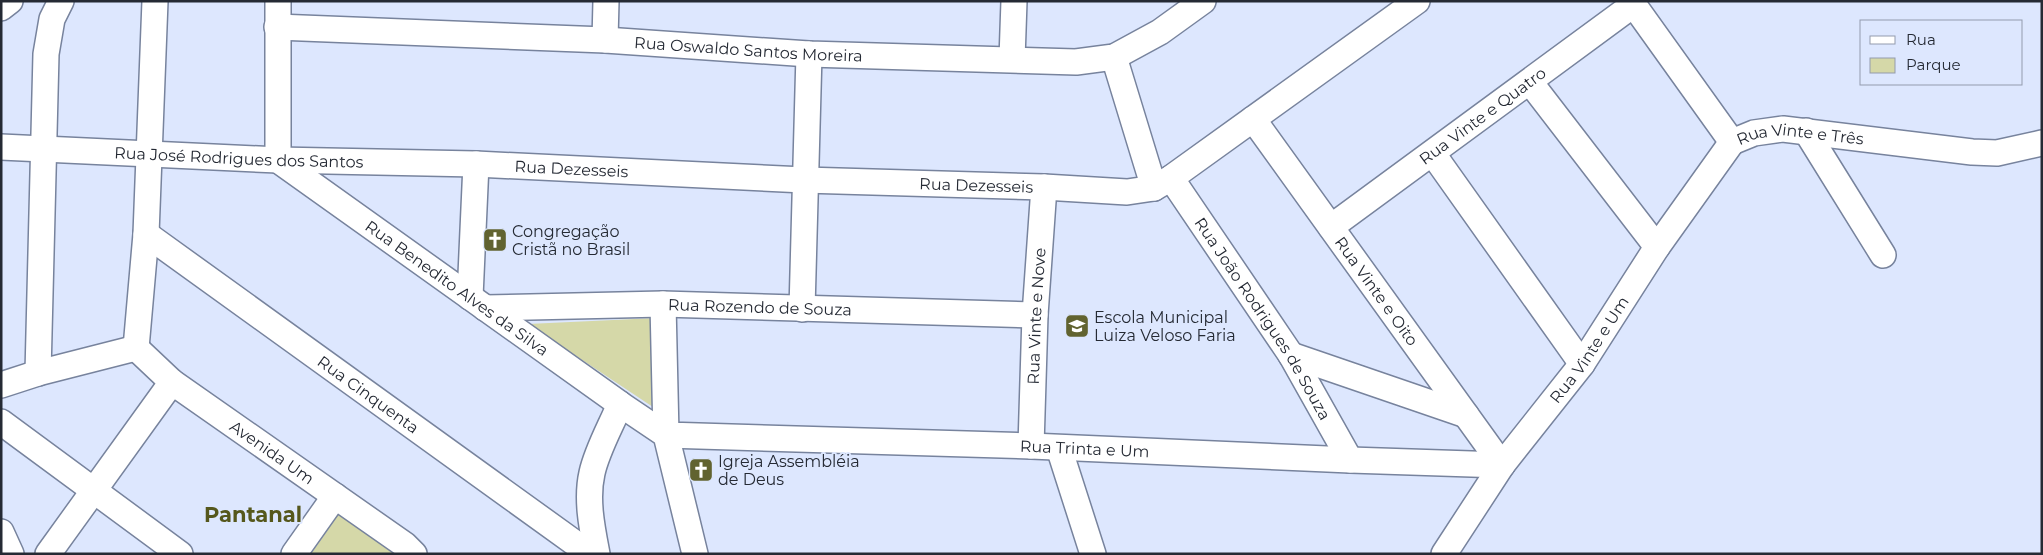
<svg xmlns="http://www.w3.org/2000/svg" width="2043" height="555" font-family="Montserrat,sans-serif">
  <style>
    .green { fill: #d5d8a8 }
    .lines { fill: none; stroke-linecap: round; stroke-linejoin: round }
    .minor-casing { stroke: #77839d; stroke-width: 28 }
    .minor { stroke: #fff; stroke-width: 25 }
    .labels { text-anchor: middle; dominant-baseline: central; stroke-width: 4; stroke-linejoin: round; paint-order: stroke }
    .street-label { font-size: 16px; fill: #252a34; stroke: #dde7fe }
    .poi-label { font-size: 16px; fill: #252a34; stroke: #dde7fe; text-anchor: start }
    .district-label { font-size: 21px; font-weight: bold; fill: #55571c; stroke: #dde7fe }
  </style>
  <rect width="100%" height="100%" fill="#dde7fe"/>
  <g class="green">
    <path d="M 656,318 L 656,409 L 528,324 Z"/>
    <path d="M 340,512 L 401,554 L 311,554 Z"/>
  </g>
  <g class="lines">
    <defs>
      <g id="minor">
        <path id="s1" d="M 278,1 L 278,160 L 620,404 L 666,435 L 695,554"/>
        <path d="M 1631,1 L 1732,142"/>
        <path d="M 1,8 L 10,1"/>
        <path id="s2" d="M 277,27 L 605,40 L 809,54 L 1076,62 L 1114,57 L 1160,32 L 1203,1"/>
        <path d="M 605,40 L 606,1"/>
        <path d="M 1114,57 L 1154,188"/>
        <path d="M 1012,59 L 1014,1"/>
        <path d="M 1530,82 L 1657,247"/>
        <path id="s3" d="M 1253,119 L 1502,465"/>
        <path d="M 1806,131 L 1883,255"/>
        <path id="s4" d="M 1732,142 L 1754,133 L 1783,129 L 1972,152 L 1997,153 L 2042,143"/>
        <path id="s5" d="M 1,147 L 278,160 L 476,164 L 804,180 L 1044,187 L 1127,192 L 1154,188 L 1171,178 L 1417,1"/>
        <path d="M 1433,154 L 1582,364"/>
        <path id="s6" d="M 1171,178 L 1291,355 L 1350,460"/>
        <path id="s7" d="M 1331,227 L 1633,5"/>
        <path id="s8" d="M 146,234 L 590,554"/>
        <path d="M 470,297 L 476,164"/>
        <path id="s9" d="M 663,304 L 666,435 L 1031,446 L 1350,460 L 1502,465"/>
        <path id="s10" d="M 485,308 L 663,304 L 1035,315"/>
        <path d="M 802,309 L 809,54"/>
        <path d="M 136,348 L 146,234 L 155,1"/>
        <path id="s11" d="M 136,348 L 172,382 L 405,545 L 414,554"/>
        <path d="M 1291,355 L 1466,415"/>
        <path d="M 38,373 L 46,54 L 52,19 L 61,1"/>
        <path d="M 1,385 L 38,373 L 136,348"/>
        <path d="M 1,422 L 180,554"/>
        <path id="s12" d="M 1031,446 L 1035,315 L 1044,187"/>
        <path d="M 1059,448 L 1093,554"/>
        <path d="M 1,532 L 11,554"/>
        <path d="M 48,554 L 172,382"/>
        <path d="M 294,554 L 335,496"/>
        <path d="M 597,554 C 592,528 586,499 592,473 C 597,450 611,426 620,404"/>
        <path id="s13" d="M 1444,554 L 1502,465 L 1582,364 L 1657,247 L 1732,142"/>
      </g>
    </defs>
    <use href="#minor" class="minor-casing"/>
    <use href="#minor" class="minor"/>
  </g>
  <defs>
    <symbol id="church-square" viewBox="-11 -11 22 22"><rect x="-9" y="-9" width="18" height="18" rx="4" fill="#616330" stroke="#dde7fe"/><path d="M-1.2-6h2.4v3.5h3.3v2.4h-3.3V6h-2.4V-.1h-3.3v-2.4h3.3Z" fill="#fff"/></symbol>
    <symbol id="school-square" viewBox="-11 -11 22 22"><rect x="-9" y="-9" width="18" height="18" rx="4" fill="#616330" stroke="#dde7fe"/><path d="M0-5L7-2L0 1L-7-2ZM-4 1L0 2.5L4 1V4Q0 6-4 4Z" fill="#fff"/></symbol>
  </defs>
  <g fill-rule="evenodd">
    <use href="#church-square" x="481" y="226" width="28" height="28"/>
    <use href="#school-square" x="1063" y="312" width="28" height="28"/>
    <use href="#church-square" x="687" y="456" width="28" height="28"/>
  </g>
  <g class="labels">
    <g class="street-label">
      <text stroke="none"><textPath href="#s2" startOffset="472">Rua Oswaldo Santos Moreira</textPath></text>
      <text stroke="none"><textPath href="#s7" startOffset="188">Rua Vinte e Quatro</textPath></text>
      <text stroke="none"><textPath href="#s4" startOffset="70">Rua Vinte e Três</textPath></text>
      <text stroke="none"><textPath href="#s5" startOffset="238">Rua José Rodrigues dos Santos</textPath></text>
      <text stroke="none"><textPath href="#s5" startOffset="571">Rua Dezesseis</textPath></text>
      <text stroke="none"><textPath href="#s5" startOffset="976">Rua Dezesseis</textPath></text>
      <text stroke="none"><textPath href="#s1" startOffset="379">Rua Benedito Alves da Silva</textPath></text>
      <text stroke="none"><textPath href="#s3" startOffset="212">Rua Vinte e Oito</textPath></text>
      <text stroke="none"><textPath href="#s10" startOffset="275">Rua Rozendo de Souza</textPath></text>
      <text stroke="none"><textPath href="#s12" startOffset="130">Rua Vinte e Nove</textPath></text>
      <text stroke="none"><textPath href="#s6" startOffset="168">Rua João Rodrigues de Souza</textPath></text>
      <text stroke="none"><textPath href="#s13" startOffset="251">Rua Vinte e Um</textPath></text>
      <text stroke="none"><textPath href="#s8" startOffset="274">Rua Cinquenta</textPath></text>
      <text stroke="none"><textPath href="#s9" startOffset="550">Rua Trinta e Um</textPath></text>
      <text stroke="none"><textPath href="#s11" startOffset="172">Avenida Um</textPath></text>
    </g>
    <g class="poi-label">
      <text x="512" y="231">Congregação<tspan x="512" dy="18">Cristã no Brasil</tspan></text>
      <text x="1094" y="317">Escola Municipal<tspan x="1094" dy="18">Luiza Veloso Faria</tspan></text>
      <text x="718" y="461">Igreja Assembléia<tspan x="718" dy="18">de Deus</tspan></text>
    </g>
    <g class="district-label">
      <text x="253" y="514">Pantanal</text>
    </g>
  </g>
  <rect width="2043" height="555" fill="none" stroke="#252a34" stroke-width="5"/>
  <rect x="1860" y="20" width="162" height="65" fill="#dde7fe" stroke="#939bad"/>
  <rect x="1870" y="36" width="25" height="8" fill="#ffffff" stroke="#939bad"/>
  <text x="1906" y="45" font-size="15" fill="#252a34">Rua</text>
  <rect x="1870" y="58" width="25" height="15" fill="#d5d8a8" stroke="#939bad"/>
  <text x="1906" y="70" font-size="15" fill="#252a34">Parque</text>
</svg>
